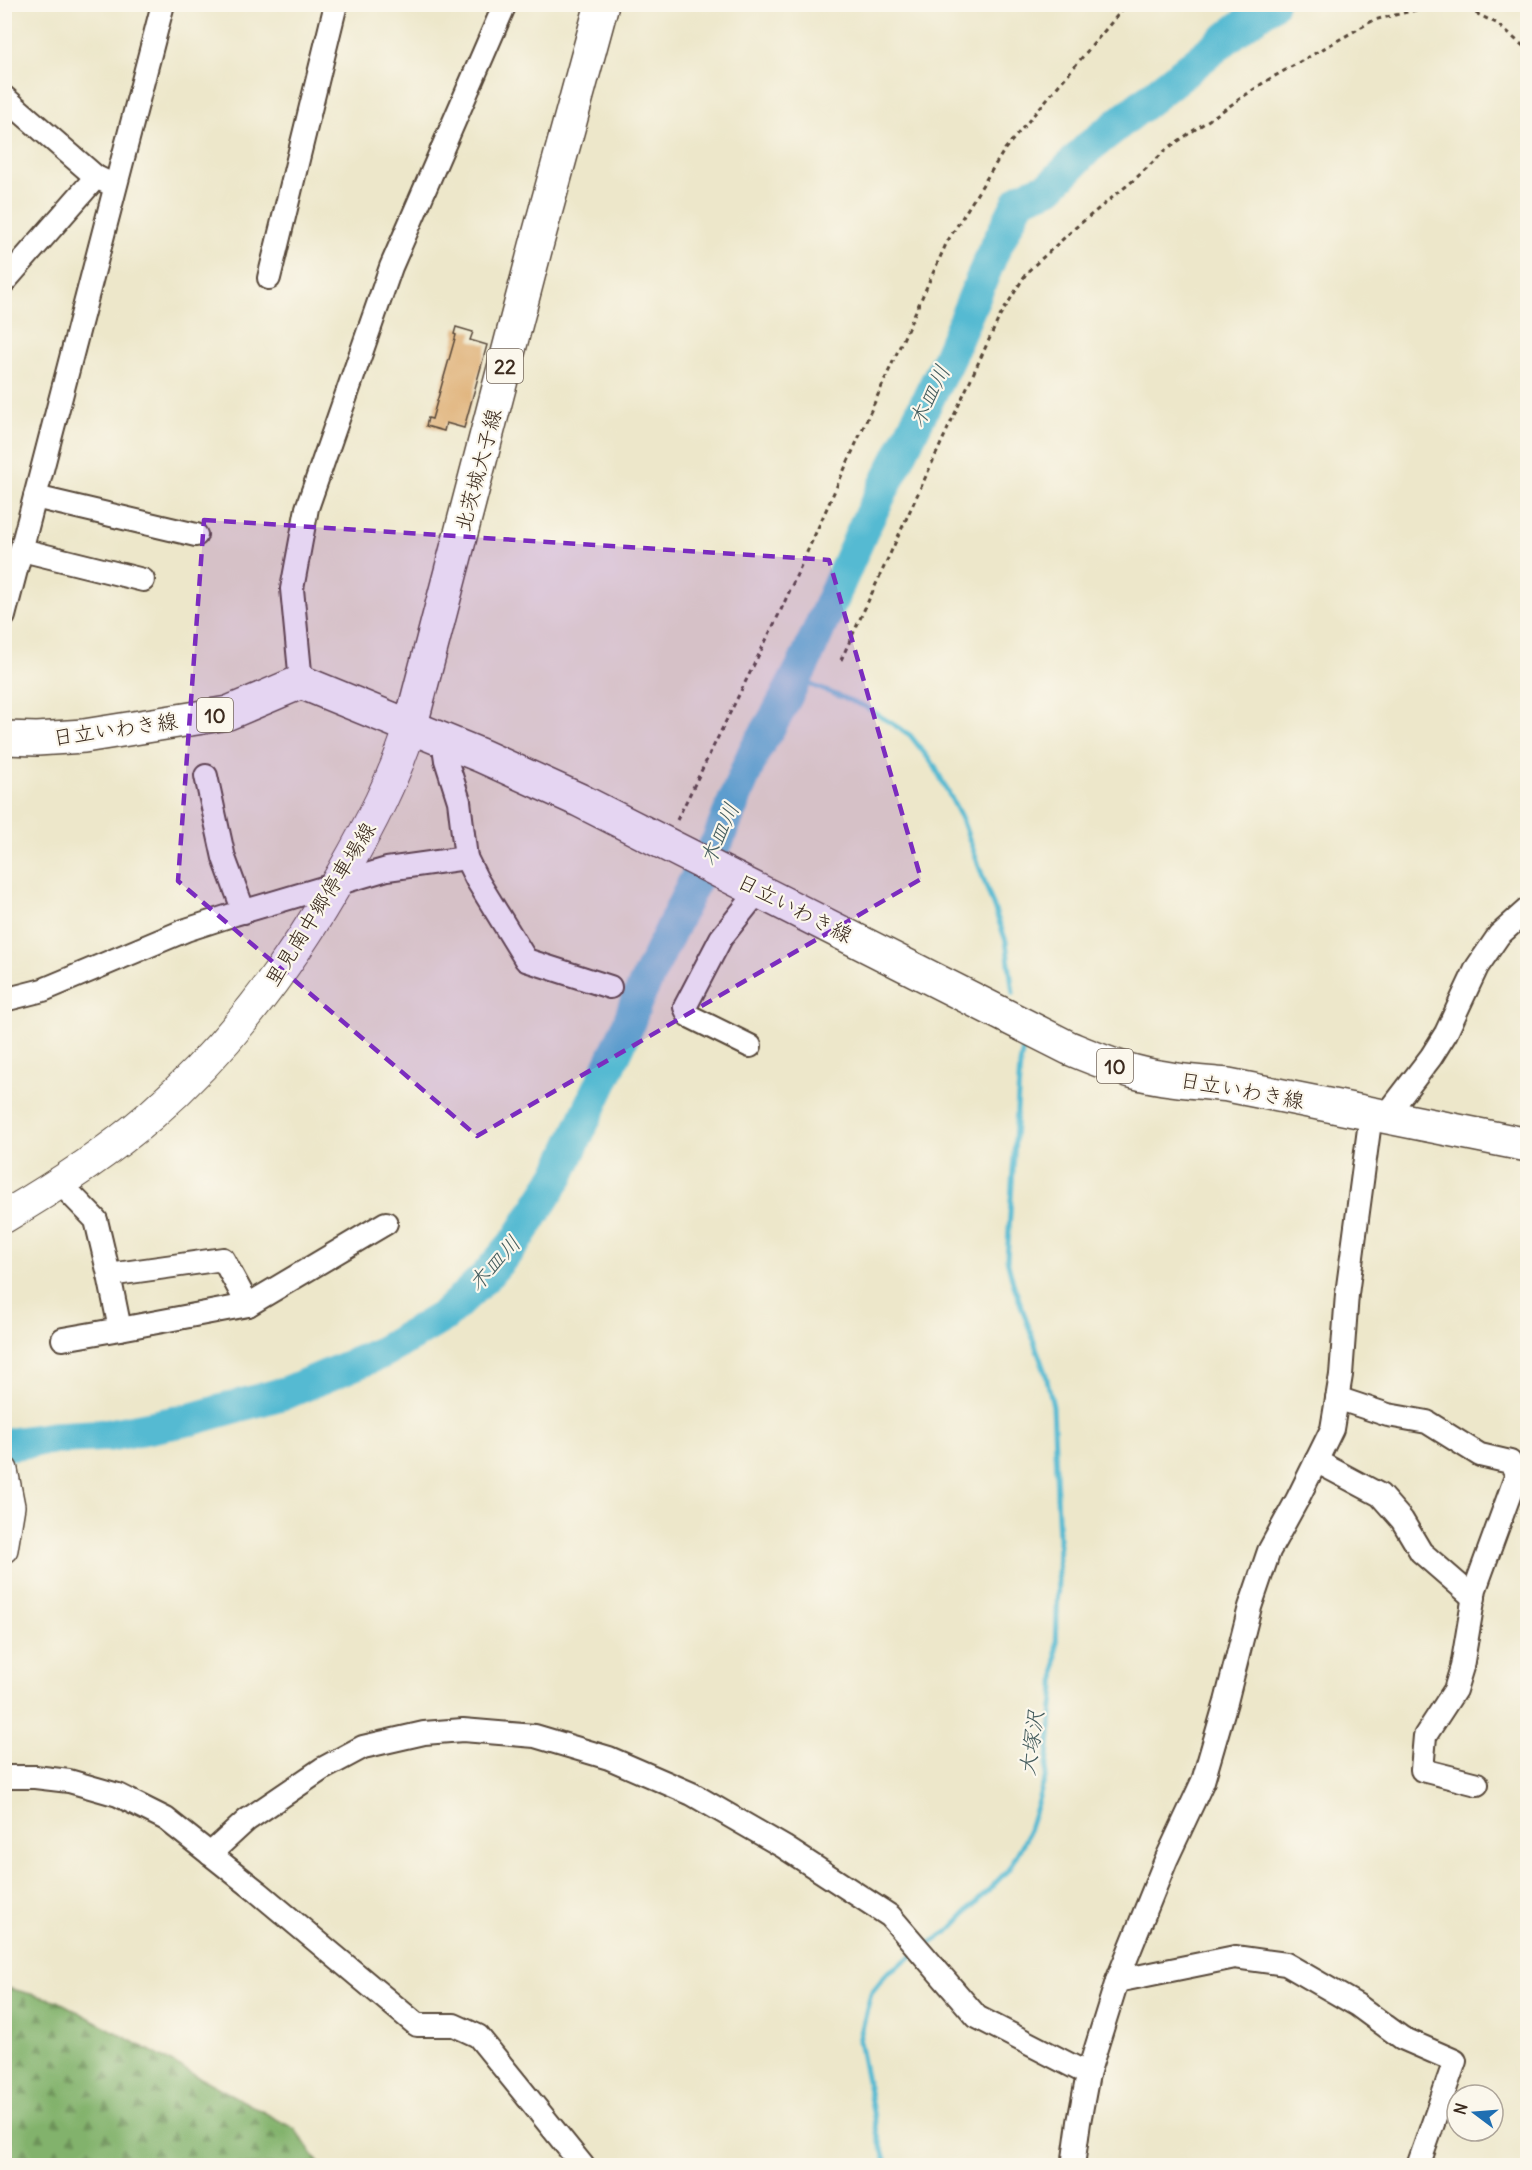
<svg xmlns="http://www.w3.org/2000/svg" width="1532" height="2170" font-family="Delius,'Klee One',sans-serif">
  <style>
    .forest { fill: url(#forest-firs); stroke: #5e6e45; stroke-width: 1.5 }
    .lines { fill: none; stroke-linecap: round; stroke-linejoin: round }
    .stream { stroke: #54bad2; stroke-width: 5 }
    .river { stroke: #54bad2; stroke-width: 33 }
    .building { fill: #dca96b }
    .minor-casing { stroke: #564638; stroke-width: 26 }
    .tertiary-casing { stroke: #564638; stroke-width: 30 }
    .secondary-casing { stroke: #564638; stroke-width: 34 }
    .primary-casing { stroke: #564638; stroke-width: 36 }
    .path { stroke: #564638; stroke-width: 3; stroke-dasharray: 4.5 4.5; stroke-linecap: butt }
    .minor { stroke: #fff; stroke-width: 22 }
    .tertiary { stroke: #fff; stroke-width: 27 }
    .secondary { stroke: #fff; stroke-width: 32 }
    .primary { stroke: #fff; stroke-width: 33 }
    .marked { fill: #7b2cbf; fill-opacity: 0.2; stroke: #7b2cbf; stroke-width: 4.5; stroke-dasharray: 12 8; stroke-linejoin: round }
    .labels { text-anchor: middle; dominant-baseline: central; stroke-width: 4.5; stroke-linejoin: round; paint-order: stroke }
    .shield { fill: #fbf7ec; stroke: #75685c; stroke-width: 1.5 }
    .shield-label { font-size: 20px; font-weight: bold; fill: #3b2a1e }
    .street-label { font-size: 21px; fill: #3b2a1e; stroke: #fbf7ec }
    .water-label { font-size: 22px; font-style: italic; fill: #445c5d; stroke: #fbf7ec }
  </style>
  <defs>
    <pattern id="forest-firs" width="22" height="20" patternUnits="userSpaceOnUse" patternTransform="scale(1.5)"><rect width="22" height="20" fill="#82b26c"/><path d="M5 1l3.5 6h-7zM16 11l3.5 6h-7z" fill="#6c9158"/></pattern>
  </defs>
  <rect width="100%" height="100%" fill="#fbf7ec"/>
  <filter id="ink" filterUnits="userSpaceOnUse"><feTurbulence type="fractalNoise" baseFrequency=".0167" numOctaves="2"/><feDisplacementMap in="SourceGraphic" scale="12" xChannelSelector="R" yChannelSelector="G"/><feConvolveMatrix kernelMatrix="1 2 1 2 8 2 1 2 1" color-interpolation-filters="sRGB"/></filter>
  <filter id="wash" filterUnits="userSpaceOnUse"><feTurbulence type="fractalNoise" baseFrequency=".008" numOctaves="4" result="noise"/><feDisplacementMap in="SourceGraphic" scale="24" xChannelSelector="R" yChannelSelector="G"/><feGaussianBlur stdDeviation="1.35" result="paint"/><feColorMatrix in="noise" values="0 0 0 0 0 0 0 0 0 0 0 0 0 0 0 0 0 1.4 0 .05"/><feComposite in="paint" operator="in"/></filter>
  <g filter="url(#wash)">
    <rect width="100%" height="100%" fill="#ede7ca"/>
    <path class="forest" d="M 4,1987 L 58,2001 L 295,2129 L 320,2165 L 5,2165 Z"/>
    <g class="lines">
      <g class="stream">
        <path d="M 796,679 L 864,706 L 910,735 L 935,767 L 962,819 L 1006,941 L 1013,993"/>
        <path d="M 924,1947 L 949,1931 L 1008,1870 L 1026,1838 L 1046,1775 L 1055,1688 L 1059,1539 L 1053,1406 L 1046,1375 L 1013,1283 L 1007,1259 L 1020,1065 L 1024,1043"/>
        <path d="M 887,2166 L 877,2132 L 859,2041 L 871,1993 L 887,1973 L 916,1953"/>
      </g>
      <path class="river" d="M 4,1445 L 53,1438 L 110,1435 L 192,1419 L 288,1392 L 383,1352 L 444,1316 L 486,1276 L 517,1240 L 559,1174 L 627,1028 L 636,1002 L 692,886 L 718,840 L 753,754 L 776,716 L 804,663 L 864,527 L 948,359 L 993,252 L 1019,201 L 1024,197 L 1050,187 L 1089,147 L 1242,26 L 1272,4"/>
    </g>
    <g id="blocks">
      <path class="building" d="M 456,327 L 473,332 L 470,340 L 487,345 L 464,428 L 446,423 L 444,431 L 426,426 L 428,418 L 432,419 L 456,335 L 454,334 Z"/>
    </g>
  </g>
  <g filter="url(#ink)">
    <use href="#blocks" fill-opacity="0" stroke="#564638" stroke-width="1.5"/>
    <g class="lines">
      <defs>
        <g id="minor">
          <path d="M 4,97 L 96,177 L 115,186"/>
          <path d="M 269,278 L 336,4"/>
          <path d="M 4,282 L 96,177"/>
          <path d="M 35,497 L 196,535"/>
          <path d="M 22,550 L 143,580"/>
          <path d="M 4,616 L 163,4"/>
          <path d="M 301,682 L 292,589 L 307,508 L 391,267 L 505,4"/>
          <path d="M 443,740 L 446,760 L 459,801 L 466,858 L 477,880 L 526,960 L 610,987"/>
          <path d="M 206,776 L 224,858 L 244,912"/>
          <path d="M 4,1000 L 43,990 L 186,930 L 235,914 L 387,869 L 466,858"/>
          <path d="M 750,1046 L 689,1016 L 685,1007 L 721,938 L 760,889"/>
          <path d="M 1385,1117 L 1431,1057 L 1446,1033 L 1477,967 L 1499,935 L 1528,909"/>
          <path d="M 60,1183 L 96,1220 L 109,1275 L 223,1259 L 248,1305 L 386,1223"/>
          <path d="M 120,1329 L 248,1305"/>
          <path d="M 63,1339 L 120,1329 L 109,1275"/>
          <path d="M 1337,1398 L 1388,1415 L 1427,1422 L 1480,1455 L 1510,1462 L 1517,1474 L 1475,1589 L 1462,1667 L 1455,1690 L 1425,1736 L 1422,1770 L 1477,1784"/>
          <path d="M 1316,1461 L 1380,1495 L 1402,1520 L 1421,1552 L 1474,1598"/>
          <path d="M 4,1777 L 35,1777 L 69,1781 L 118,1795 L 166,1819 L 258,1892 L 417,2025 L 454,2025 L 478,2036 L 583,2166"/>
          <path d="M 210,1854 L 247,1820 L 322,1769 L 363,1747 L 424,1733 L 463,1730 L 535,1736 L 609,1758 L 692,1794 L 784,1847 L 890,1916 L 977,2017 L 1088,2074"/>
          <path d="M 1117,1981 L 1235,1957 L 1286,1964 L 1357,2005 L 1402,2038 L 1455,2061 L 1418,2166"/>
          <path d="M 1073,2166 L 1079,2122 L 1088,2074 L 1117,1981 L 1166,1860 L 1203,1781 L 1226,1702 L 1250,1607 L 1269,1551 L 1297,1500 L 1332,1429 L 1341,1375 L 1347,1294 L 1371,1114"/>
        </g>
        <path id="tertiary" d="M 4,1470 L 11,1506 L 4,1549"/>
        <path id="secondary" d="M 4,1217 C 55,1187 106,1154 150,1116 C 229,1047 292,963 343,872 C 370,825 394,779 410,728"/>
        <g id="primary">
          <path d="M 410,728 L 536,246 L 602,4"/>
          <path d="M 4,738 L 37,739 L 84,736 L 228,713 L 301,682 L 482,756 L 579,800 L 1069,1048 C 1091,1057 1112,1066 1135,1072 C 1165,1080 1197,1082 1228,1085 L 1528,1145"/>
        </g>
      </defs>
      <use href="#minor" class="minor-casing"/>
      <use href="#tertiary" class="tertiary-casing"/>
      <use href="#secondary" class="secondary-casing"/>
      <use href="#primary" class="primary-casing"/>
      <g class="path">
        <path d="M 1441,4 L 1469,10 L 1496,23 L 1528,50"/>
        <path d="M 841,660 L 999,318 L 1027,272 L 1075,228 L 1135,179 L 1168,148 L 1266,81 L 1374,20 L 1441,4"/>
        <path d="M 677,820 L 780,612 L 947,242 L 1005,149 L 1127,4"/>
      </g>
      <use href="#minor" class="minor"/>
      <use href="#tertiary" class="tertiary"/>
      <use href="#secondary" class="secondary"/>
      <use href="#primary" class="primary"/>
    </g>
  </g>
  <path class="marked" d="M 204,520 L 829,560 L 921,879 L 477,1136 L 178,881 Z"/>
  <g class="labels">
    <g class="shield">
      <rect x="487" y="349" width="36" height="34" rx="4.5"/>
      <rect x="197" y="698" width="36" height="34" rx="4.5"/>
      <rect x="1097" y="1049" width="36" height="34" rx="4.5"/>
    </g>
    <g class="shield-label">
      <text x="505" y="366">22</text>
      <text x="215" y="715">10</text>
      <text x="1115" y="1066">10</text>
    </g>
    <g class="street-label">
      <text transform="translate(478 470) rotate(-75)">北茨城大子線</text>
      <text transform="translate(115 729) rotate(-8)">日立いわき線</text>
      <text transform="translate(320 904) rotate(-58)">里見南中郷停車場線</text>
      <text transform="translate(795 908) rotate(27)">日立いわき線</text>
      <text transform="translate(1242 1090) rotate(10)">日立いわき線</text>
    </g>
    <g class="water-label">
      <text transform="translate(929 396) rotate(-64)">木皿川</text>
      <text transform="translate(719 834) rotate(-66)">木皿川</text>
      <text transform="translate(494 1263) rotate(-48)">木皿川</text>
      <text transform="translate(1031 1743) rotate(-82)">大塚沢</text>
    </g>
  </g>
  <rect width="1532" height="2170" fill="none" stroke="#fbf7ec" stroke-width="24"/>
  <g transform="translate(1475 2113) rotate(286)"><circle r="28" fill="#fbf7ec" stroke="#aea59a" stroke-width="1.5"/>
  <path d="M0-4.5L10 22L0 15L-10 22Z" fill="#1f6fb2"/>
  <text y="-9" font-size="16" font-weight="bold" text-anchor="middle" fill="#3b2a1e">N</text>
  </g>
</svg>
